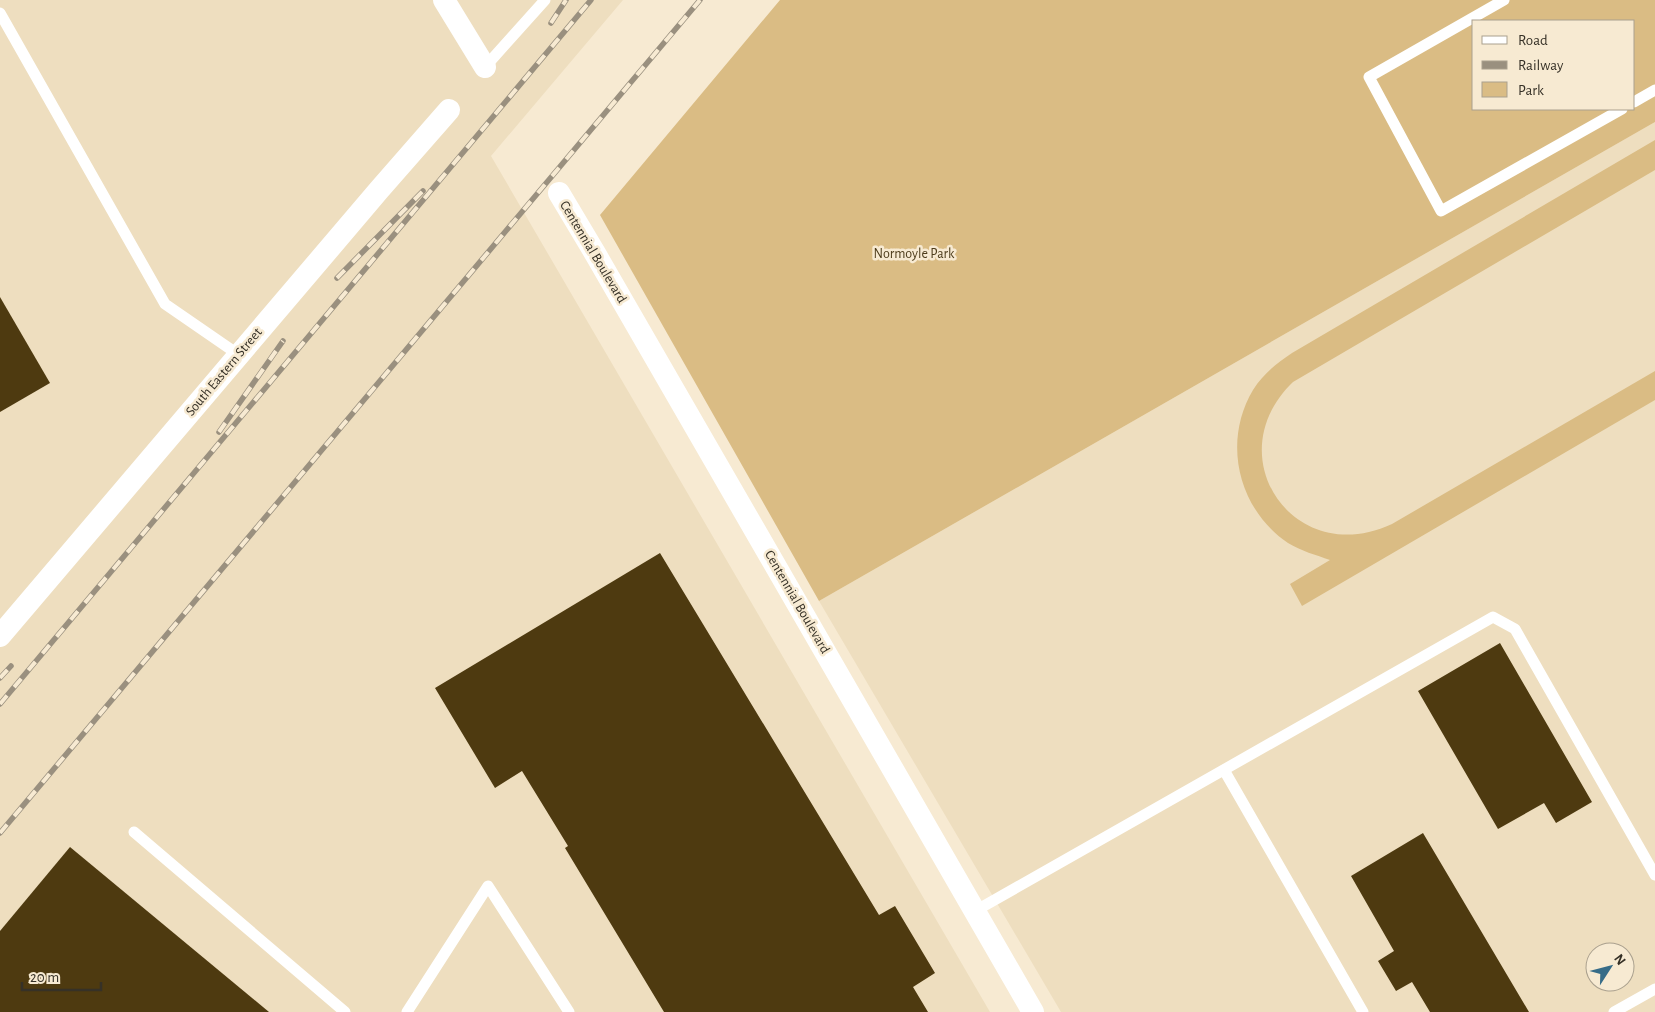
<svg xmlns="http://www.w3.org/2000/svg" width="1655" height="1012" font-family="'Alegreya Sans',sans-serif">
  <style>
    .built { fill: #eedebf; fill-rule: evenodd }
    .green { fill: #dabc84; fill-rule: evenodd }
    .building { fill: #4e3a10 }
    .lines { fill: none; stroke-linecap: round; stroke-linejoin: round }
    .service { stroke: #fff; stroke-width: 11 }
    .minor { stroke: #fff; stroke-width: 22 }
    .rail-casing { stroke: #9a907f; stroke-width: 5.5 }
    .rail { stroke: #f7ead2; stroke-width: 4; stroke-dasharray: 11; stroke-linecap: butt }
    .labels { text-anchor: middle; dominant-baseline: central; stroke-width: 5; stroke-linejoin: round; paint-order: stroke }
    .street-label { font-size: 14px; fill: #363127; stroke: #f7ead2 }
    .park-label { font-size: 14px; fill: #4d3c1b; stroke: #f7ead2 }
  </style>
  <rect width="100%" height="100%" fill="#f7ead2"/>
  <g class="built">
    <path d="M 0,0 L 623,0 L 491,156 L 990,1012 L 0,1012 Z"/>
    <path d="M 1655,122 L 1655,1012 L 1061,1012 L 819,601 ZM 1595,952 L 1625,952 L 1625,982 L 1595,982 Z"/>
  </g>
  <g class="green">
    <path d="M 780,0 L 1655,0 L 1655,122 L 819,601 L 600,215 ZM 1474,21 L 1634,21 L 1634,109 L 1474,109 Z"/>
    <path d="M 1655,140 L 1655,170 L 1293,382 C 1216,456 1294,570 1392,524 L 1655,371 L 1655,400 L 1302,606 L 1290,584 L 1330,560 C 1316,555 1301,551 1288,543 C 1238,509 1222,442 1253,390 C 1263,374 1277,363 1292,353 Z"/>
  </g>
  <g class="building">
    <path d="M 0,297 L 50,383 L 0,412 Z"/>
    <path d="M 660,553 L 879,915 L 895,906 L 935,973 L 913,987 L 928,1012 L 664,1012 L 565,848 L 568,846 L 522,771 L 495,788 L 435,688 Z"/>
    <path d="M 1500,643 L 1592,802 L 1556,823 L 1544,803 L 1498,829 L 1418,691 Z"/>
    <path d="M 1423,833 L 1529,1012 L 1430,1012 L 1412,982 L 1396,991 L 1378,961 L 1394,951 L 1351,876 Z"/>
    <path d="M 70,847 L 269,1012 L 0,1012 L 0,931 Z"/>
  </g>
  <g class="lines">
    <g class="service">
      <path d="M 1504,0 L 1369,77 L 1441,211 L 1622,109"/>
      <path d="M 0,13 L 165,304 L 239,355"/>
      <path d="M 485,67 L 545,0"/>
      <path d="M 1634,102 L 1655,90"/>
      <path d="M 1224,770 L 1363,1012"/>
      <path d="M 134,832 L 345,1012"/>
      <path d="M 975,911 L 1493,617 L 1515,629 L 1655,875"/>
      <path d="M 407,1012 L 488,886 L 569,1012"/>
      <path d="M 1614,1012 L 1655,989"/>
    </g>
    <g class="minor">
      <path d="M 444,0 L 485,67"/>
      <path d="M 559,193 L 596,255 L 1033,1012"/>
      <path d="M 0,636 L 379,190 L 449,110"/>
    </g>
    <defs>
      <g id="rail">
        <path d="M 551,23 L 566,0"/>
        <path d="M 337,278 L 423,191"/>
        <path d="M 219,432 L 283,341"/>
        <path d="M 0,678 L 11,666"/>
        <path d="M 0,704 L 591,0"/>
        <path d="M 0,833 L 700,0"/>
      </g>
    </defs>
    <use href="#rail" class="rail-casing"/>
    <use href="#rail" class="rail"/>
  </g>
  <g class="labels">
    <g class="street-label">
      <text transform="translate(593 252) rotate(59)">Centennial Boulevard</text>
      <text transform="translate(224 372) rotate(-50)">South Eastern Street</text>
      <text transform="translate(797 602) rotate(60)">Centennial Boulevard</text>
    </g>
    <g class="park-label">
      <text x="914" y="254">Normoyle Park</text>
    </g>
  </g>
  <rect x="1472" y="20" width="162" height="90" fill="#f7ead2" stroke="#aaa08e"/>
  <rect x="1482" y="36" width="25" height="8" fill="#ffffff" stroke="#aaa08e"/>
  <text x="1518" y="45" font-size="15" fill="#363127">Road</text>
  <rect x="1482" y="61" width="25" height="8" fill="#9a907f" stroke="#aaa08e"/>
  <text x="1518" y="70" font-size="15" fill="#363127">Railway</text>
  <rect x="1482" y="82" width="25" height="15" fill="#dabc84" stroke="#aaa08e"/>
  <text x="1518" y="95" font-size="15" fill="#363127">Park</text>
  <g transform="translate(1610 967) rotate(54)"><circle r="24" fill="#f7ead2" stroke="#aaa08e"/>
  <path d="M0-4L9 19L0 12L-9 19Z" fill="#376c88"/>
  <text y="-8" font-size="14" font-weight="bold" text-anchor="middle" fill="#363127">N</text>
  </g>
  <path d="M22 982v8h79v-8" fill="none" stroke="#363127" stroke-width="2.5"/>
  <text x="30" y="982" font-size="15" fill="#363127" stroke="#f7ead2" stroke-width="4" paint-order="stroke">20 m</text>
</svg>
